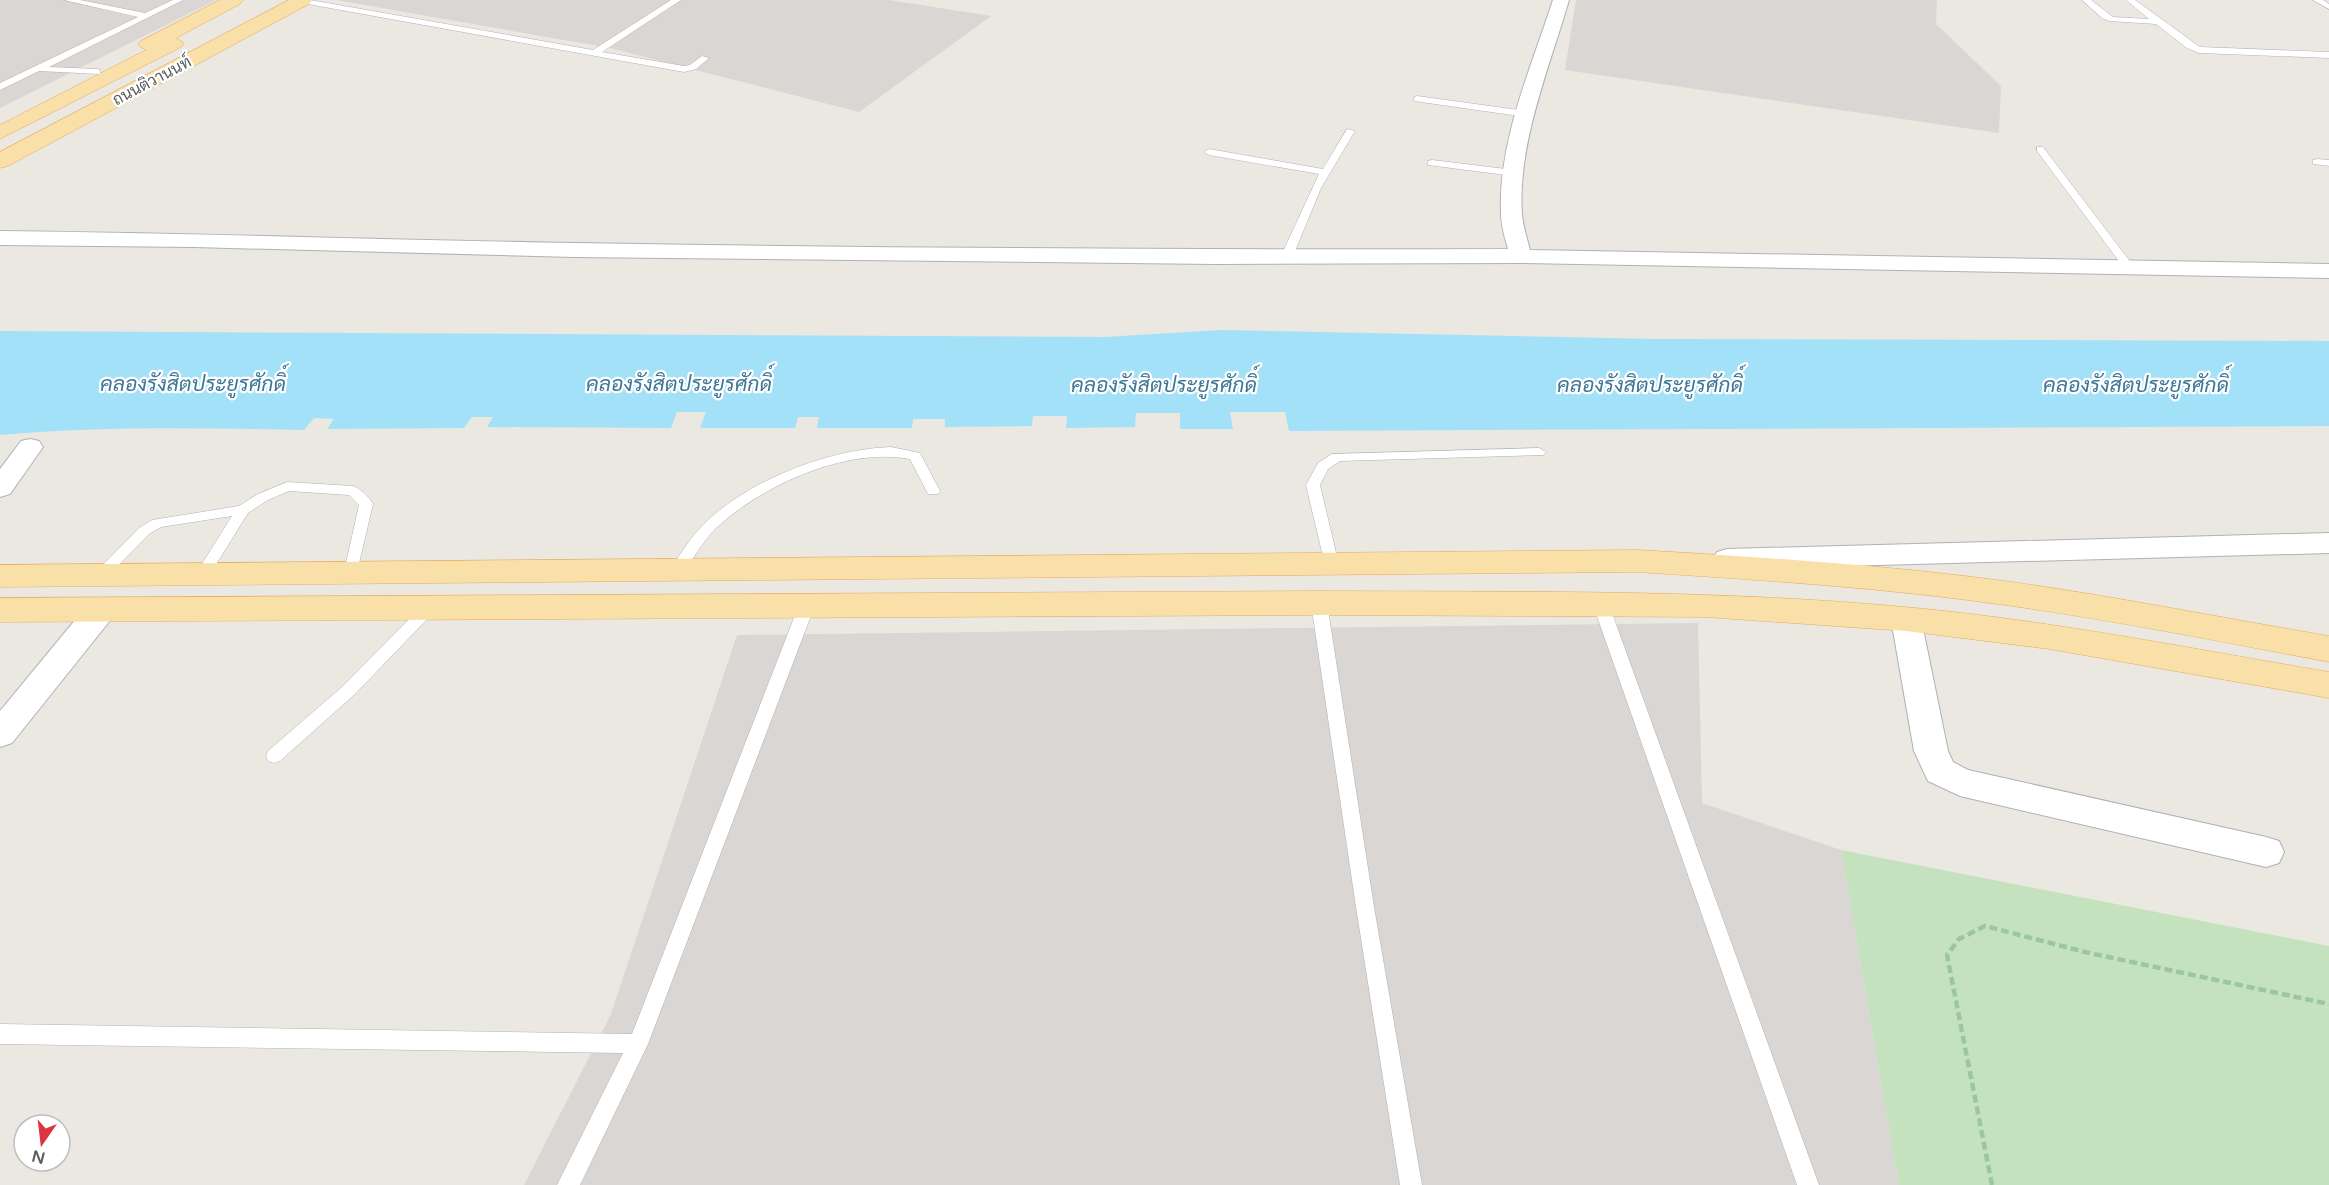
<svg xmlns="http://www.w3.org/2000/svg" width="2329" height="1185" font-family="'Varela Round',Sarabun,sans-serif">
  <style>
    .industrial { fill: #dad6d3 }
    .green { fill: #c4e2be }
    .water { fill: #a3e1f9 }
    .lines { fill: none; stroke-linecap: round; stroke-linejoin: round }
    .lane-casing { stroke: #aeb2b6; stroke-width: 1 }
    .street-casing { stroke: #aeb2b6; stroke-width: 2 }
    .primary-casing { stroke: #e7ab5e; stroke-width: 1 }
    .path { stroke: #9bc6a0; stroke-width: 4.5; stroke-dasharray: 8 4; stroke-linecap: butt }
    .lane { fill: #fff; fill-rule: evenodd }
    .street { fill: #fff; fill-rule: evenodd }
    .primary { fill: #f9dfa8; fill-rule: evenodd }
    .labels { text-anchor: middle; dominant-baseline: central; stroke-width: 4.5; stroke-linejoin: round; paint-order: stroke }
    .far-street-label { font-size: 16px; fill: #595e61; stroke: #fff }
    .water-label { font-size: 21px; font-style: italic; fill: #3d7797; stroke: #fff }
  </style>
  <rect width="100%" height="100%" fill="#ebe7e1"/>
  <g class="industrial">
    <path d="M 0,0 L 216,0 L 0,108 Z"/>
    <path d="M 336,0 L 889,0 L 991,16 L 859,112 L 610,48 Z"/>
    <path d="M 1576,0 L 1937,0 L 1936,24 L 2001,86 L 1999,133 L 1565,70 Z"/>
    <path d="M 1698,623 L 1702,803 L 1841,850 L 1899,1185 L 524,1185 L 611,1014 L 737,635 Z"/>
  </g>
  <path class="green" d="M 1841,850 L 2329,946 L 2329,1185 L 1899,1185 Z"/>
  <path class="water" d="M 1221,330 L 1655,339 L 2329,341 L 2329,426 L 1289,431 L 1285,412 L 1230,412 L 1233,429 L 1180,429 L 1180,413 L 1136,413 L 1135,427 L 1066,428 L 1067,416 L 1033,416 L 1032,426 L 945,427 L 945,419 L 913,419 L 912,428 L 817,428 L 819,417 L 798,417 L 795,428 L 700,428 L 706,412 L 677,412 L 671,428 L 487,427 L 493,417 L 472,417 L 464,428 L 327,429 L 334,419 L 314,418 L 304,430 C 203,428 101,426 0,435 L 0,331 L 1105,337 Z"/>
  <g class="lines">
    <defs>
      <g id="lane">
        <path d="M 64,0 L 80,0 L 145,13 L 173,0 L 183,0 L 49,67 L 97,69 L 100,70 L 100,74 L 39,71 L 0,90 L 0,83 L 138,17 Z"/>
        <path d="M 299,0 L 310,0 L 593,50 L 671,0 L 681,0 L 602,52 L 684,66 L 690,65 L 702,56 L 709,58 L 696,69 L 684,72 L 302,3 Z"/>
        <path d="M 2082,0 L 2091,0 L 2113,17 L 2149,19 L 2126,0 L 2135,0 L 2200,47 L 2329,52 L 2329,58 L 2199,53 L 2187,48 L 2156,24 L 2109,21 L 2102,18 Z"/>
        <path d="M 2313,0 L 2323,0 L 2329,4 L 2329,9 Z"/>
        <path d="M 1417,96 L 1526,111 L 1531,114 L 1526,117 L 1414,101 L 1414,97 Z"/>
        <path d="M 1347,129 L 1355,131 L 1321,188 L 1293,256 L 1287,259 L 1281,256 L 1319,174 L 1209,155 L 1204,152 L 1209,149 L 1323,169 Z"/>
        <path d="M 2037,147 L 2043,147 L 2132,264 L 2132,268 L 2124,268 L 2037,151 Z"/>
        <path d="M 2317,159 L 2329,160 L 2329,166 L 2313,164 L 2313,160 Z"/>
        <path d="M 1432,160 L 1514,170 L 1519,173 L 1514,176 L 1428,165 L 1428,161 Z"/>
        <path d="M 891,447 L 920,453 L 940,491 L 938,494 L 928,494 L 910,459 C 846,447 763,485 716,528 C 703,541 694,558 683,573 L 673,573 L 671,569 C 680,554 691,537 703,525 C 748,480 829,449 891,447 Z"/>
        <path d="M 1539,448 L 1546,452 L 1544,455 L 1340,461 L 1328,469 L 1320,485 L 1339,565 L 1332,570 L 1325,565 L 1306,485 L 1318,463 L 1332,454 Z"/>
        <path d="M 287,482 L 353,486 C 361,489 369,497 373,504 L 356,576 L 346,576 L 344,572 L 359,505 L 349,495 L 289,491 L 268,500 L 248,513 L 207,579 L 202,580 L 195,575 L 232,516 L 161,527 L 149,534 L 104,580 L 99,581 L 92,576 L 139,528 L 152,520 L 239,506 L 258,494 Z"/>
        <path d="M 1600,597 L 1605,598 L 1608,602 L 1819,1185 L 1797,1185 L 1592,602 L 1595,598 Z"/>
        <path d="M 1319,598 L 1324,599 L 1327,603 L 1374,907 L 1422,1185 L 1400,1185 L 1356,907 L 1311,603 L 1314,599 Z"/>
        <path d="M 807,600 L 812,601 L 815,605 L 648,1044 L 580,1185 L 557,1185 L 623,1053 L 0,1044 L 0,1024 L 632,1034 L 799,605 L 802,601 Z"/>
        <path d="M 429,603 L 434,604 L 437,608 L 434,612 L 355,694 L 280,761 L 274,763 L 268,761 L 266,756 L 268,751 L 343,686 L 424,604 Z"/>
      </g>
      <g id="street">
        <path d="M 1553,0 L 1569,0 C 1550,66 1517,144 1522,214 C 1523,226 1527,238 1530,250 L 2329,264 L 2329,278 L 1521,263 L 1216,264 L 573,257 L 194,247 L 0,245 L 0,231 C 192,233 384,240 576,243 C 887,248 1198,250 1508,249 C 1505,238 1501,226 1501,213 C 1498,141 1531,68 1553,0 Z"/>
        <path d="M 30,439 L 39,441 L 43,447 L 10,494 L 0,497 L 0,469 L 21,441 Z"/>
        <path d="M 2329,533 L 2329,553 L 1727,569 L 1717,566 L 1712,559 L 1717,552 L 1727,549 Z"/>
        <path d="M 101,599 L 112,602 L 116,610 L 112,618 L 12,743 L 0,747 L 0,711 L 90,602 Z"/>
        <path d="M 1906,608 L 1917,611 L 1921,619 L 1948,751 L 1953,762 L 1968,770 L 2266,837 L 2279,841 L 2284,852 L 2279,863 L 2266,867 L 1960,796 L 1928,781 L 1914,751 L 1891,619 L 1895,611 Z"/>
      </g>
      <g id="primary">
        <path d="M 220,0 L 243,0 L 240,4 L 176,38 L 184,43 L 181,47 L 0,139 L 0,125 L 146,50 L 138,45 L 141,41 Z"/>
        <path d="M 289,0 L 312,0 L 309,4 L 8,166 L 0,168 L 0,152 Z"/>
        <path d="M 1637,550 C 1762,557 1887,565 2012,582 C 2118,597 2223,618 2329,636 L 2329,662 C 2223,642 2118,621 2012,606 C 1888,588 1762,580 1637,572 L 0,587 L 0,565 Z"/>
        <path d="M 1319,591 C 1515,592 1710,589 1905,607 C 2048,620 2188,648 2329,672 L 2329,698 L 2049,649 L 1906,631 L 1705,617 L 1319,615 L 0,622 L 0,598 Z"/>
      </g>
    </defs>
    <use href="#lane" class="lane-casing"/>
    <use href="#street" class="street-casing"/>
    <use href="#primary" class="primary-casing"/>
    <path class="path" d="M 1992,1185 L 1947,955 L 1959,939 L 1985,926 L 2085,952 L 2329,1004"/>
    <use href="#lane" class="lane"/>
    <use href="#street" class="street"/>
    <use href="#primary" class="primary"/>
  </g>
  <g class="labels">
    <g class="far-street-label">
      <text transform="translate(152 81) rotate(-28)">ถนนติวานนท์</text>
    </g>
    <g class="water-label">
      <text x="193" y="384">คลองรังสิตประยูรศักดิ์</text>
      <text x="679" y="384">คลองรังสิตประยูรศักดิ์</text>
      <text x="1164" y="385">คลองรังสิตประยูรศักดิ์</text>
      <text x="1650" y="385">คลองรังสิตประยูรศักดิ์</text>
      <text x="2136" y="385">คลองรังสิตประยูรศักดิ์</text>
    </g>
  </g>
  <g transform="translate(42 1143) rotate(194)"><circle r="28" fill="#ffffff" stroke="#bdbfc0" stroke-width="1.5"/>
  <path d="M0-4.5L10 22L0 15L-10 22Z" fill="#dc3542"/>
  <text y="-9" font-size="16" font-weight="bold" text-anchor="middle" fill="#595e61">N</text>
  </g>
</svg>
